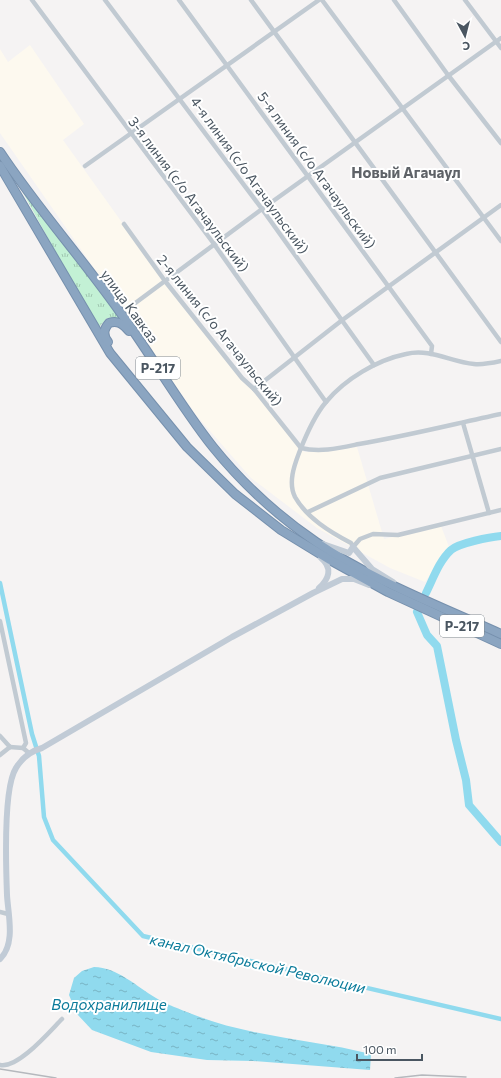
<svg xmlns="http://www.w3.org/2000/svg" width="501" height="1078" font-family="Commissioner,sans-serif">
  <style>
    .commercial { fill: #fdf9ef }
    .grass { fill: url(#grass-tufts) }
    .water { fill: url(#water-ripples) }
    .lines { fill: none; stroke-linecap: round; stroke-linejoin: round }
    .canal { stroke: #90daee; stroke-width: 4.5 }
    .river { stroke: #90daee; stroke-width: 8 }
    .highway-casing { stroke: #7690ad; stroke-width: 10 }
    .street { stroke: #c1cad2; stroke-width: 4.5 }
    .secondary { stroke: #c1cbd6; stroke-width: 6 }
    .highway { stroke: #8ba5c1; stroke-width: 8 }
    .rail { stroke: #b5b8bd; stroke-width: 1.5 }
    .labels { text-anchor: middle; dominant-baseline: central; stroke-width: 4; stroke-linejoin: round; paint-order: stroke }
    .shield { fill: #fff; stroke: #808990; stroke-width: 1 }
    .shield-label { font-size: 13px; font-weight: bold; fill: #4a5661 }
    .street-label { font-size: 14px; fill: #4a5661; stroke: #fff }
    .neighbourhood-label { font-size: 15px; font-weight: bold; fill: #5f6368; stroke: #fff }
    .water-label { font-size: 15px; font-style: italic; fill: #0c7c9b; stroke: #fff }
  </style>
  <defs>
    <pattern id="grass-tufts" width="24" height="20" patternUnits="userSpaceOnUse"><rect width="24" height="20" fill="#c3f1d5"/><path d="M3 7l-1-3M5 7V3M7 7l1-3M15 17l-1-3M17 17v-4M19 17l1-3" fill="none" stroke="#a0c6b0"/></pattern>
    <pattern id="water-ripples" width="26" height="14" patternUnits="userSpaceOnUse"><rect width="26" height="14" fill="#90daee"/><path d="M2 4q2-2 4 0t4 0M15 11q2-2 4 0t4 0" fill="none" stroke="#78b4c4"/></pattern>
  </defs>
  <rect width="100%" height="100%" fill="#f5f3f3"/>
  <path class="commercial" d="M 30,45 L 84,124 L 63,140 L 181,305 L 304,452 L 331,451 L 357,447 L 384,539 L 441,526 L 451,552 L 439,562 L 425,582 L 390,568 L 317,528 L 251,478 L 197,416 L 0,133 L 0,49 L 8,62 Z"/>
  <path class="grass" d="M 21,189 L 121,318 L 107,318 L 100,326 L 100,333 Z"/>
  <path class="water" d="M 94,967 C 117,967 137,987 156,998 C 167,1005 180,1009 192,1014 C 249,1037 312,1039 371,1054 L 370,1070 L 253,1061 L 207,1060 L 151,1052 L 92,1030 L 77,1014 L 69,995 L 74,978 L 82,971 Z"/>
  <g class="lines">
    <path class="canal" d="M 0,583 L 32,734 L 39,756 L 44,817 L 53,840 L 143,936 L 501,1019"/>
    <g class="river">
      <path d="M 426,593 C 433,579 439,561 451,550 C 459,543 490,537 501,536"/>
      <path d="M 417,612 L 427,635 L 437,646 L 456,740 L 466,780 L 469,805 L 501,842"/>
    </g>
    <defs>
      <g id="highway">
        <path d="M 0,152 C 37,208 82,258 120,312 C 152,356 179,404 213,447 C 242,483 278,516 316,542 C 371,580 440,606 501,634"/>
        <path d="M 0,166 L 110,353 L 187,447 L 235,494 L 281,530 L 330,560 L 388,592 L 501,644"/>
        <path d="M 108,342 C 103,335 103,330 109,323 C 118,320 123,324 129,331"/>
      </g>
    </defs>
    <use href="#highway" class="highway-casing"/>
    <g class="street">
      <path d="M 32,0 L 214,244 L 326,402"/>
      <path d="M 105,0 L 262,209 L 374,365"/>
      <path d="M 179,0 L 432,346 L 431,354"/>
      <path d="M 251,0 L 501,342"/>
      <path d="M 322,0 L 501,241"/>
      <path d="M 394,0 L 448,75 L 501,143"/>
      <path d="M 465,0 L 501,48"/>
      <path d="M 85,166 L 319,0"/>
      <path d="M 124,224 L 165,281 L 242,378 L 254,389 L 301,448 C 320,453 340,448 359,444 C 407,436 454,424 501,414"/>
      <path d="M 134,304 L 262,209 L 501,38"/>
      <path d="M 501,361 C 492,363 483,365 474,364 C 451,362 430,348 406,354 C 377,360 345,379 326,402 C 314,416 306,435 299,453 C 294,466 288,483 295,497 C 307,518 330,532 351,543 L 353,547 L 360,539 L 373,534 L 398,535 L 501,510"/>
      <path d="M 254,389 L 341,321 L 501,205"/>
      <path d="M 463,423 L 489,513"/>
      <path d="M 308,512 L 380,478 L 501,449"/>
      <path d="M 0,621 L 26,743 L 23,748"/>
      <path d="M 0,736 L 10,747"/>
      <path d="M 10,747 L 23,748 L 29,753"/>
      <path d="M 0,755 L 10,747"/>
      <path d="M 0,912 L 8,914"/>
      <path d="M 0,1065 C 18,1069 50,1031 62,1019"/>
    </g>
    <g class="secondary">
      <path d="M 323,544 L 349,553 L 353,547 L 372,569 L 393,582"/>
      <path d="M 319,588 C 329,579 333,568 321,558"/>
      <path d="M 0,959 C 16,944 8,914 7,895 C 6,869 3,788 16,768 C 22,758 31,751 42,748 L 232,637 L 313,593 L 342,579 L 354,579 L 369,585"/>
    </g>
    <use href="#highway" class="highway"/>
    <g class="rail">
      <path d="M 0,1069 L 56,1078"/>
      <path d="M 395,1078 L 422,1075 L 466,1077"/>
    </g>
  </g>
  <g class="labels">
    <g class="shield">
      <rect x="136" y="357" width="44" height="22" rx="3"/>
      <rect x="440" y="615" width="44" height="22" rx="3"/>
    </g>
    <g class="shield-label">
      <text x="158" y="368">Р-217</text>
      <text x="462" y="626">Р-217</text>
    </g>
    <g class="street-label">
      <text transform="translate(317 170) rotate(54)">5-я линия (с/о Агачаульский)</text>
      <text transform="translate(250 175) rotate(54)">4-я линия (с/о Агачаульский)</text>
      <text transform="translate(189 194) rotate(53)">3-я линия (с/о Агачаульский)</text>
      <text transform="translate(130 306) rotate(54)">улица Кавказ</text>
      <text transform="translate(220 330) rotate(51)">2-я линия (с/о Агачаульский)</text>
    </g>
    <g class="neighbourhood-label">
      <text x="406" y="172">Новый Агачаул</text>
    </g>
    <g class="water-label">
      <text transform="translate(258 963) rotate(13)">канал Октябрьской Революции</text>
      <text x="109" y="1004">Водохранилище</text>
    </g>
  </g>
  <g transform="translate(465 36) rotate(173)" stroke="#ffffff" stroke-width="3" paint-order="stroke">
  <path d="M0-3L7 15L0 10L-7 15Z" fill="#4a5661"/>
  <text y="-6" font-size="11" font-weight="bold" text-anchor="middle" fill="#4a5661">С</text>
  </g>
  <path d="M357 1054v6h65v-6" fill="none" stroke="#4a5661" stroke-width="2"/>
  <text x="363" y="1054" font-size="12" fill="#4a5661" stroke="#ffffff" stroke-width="3" paint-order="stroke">100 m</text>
</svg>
